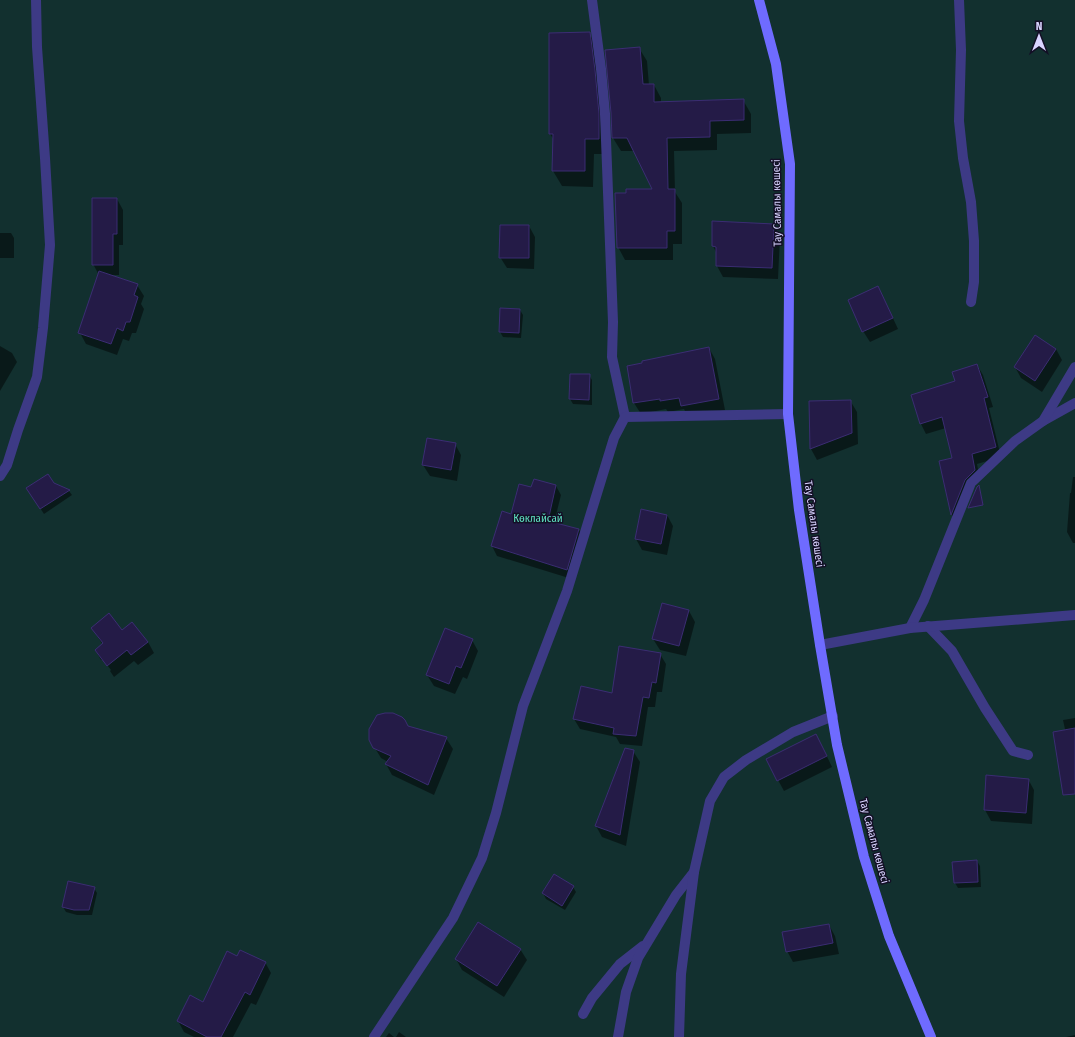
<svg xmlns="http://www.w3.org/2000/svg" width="1075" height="1037" font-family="'Fira Sans Condensed',sans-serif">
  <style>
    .green { fill: #12302f }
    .shadow { fill: #0007 }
    .building { fill: #241b47; stroke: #3b2d73 }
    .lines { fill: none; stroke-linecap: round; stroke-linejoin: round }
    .lane { stroke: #3d3a85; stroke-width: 10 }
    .street { stroke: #3d3a85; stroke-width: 10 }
    .secondary { stroke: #6f6bff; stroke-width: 10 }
    .labels { text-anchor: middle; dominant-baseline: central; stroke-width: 3; stroke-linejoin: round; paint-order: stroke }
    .street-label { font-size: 11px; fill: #d9d4ff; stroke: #130f26 }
    .park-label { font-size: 11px; fill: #5fe0c0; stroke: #130f26 }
  </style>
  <rect width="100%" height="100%" fill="#130f26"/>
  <rect class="green" x="0" y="0" width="1075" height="1037"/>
  <g class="shadow">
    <path d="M 589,33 L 598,49 L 608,154 L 594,154 L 593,187 L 562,186 L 553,171 L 554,140 L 550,134 Z"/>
    <path d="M 639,48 L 647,61 L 649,85 L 654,85 L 661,98 L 661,103 L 743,100 L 751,114 L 751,133 L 717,134 L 717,150 L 674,151 L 675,192 L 682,203 L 682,244 L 673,244 L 673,260 L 625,260 L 618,247 L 627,194 L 654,190 L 634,151 L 621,151 L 613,138 L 612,113 Z"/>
    <path d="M 117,199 L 123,210 L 123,245 L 119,245 L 119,275 L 110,275 L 137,285 L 144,296 L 141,304 L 144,309 L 136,333 L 132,333 L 129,341 L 123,339 L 117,355 L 86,344 L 80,333 L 99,275 L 93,264 Z"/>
    <path d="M 774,225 L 780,236 L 778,279 L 723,277 L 717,266 L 717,254 L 713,246 Z"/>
    <path d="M 529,226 L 535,237 L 534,269 L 507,268 L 500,257 Z"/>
    <path d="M 0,233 L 11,233 L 14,238 L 14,258 L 0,258 Z"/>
    <path d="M 878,288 L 884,299 L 898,329 L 870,342 L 863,331 Z"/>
    <path d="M 501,309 L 520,310 L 523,315 L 521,338 L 503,337 L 500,332 Z"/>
    <path d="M 1035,336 L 1056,349 L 1062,360 L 1042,392 L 1021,378 L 1015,367 Z"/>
    <path d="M 0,346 L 12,353 L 17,362 L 0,391 Z"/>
    <path d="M 709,348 L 715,359 L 725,410 L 688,417 L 684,409 L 668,412 L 666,409 L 641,414 L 634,403 L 628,367 Z"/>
    <path d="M 977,365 L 983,375 L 993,407 L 989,408 L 1001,457 L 977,464 L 980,480 L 971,491 L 957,524 L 952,515 L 940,462 L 953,459 L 946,428 L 926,434 L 921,424 L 912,395 L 956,382 Z"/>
    <path d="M 589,375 L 592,380 L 592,405 L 573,404 L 570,399 Z"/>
    <path d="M 810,402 L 851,402 L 857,412 L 858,444 L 817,460 L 811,449 Z"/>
    <path d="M 455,444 L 461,455 L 457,481 L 430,476 L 423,465 Z"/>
    <path d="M 1073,477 L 1075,477 L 1075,543 L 1073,543 L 1067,532 L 1070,493 L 1071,493 Z"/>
    <path d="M 53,484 L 69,491 L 72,495 L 44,514 L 31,494 Z"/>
    <path d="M 556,486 L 561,495 L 554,523 L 579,530 L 584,539 L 572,579 L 497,556 L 492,546 L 503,512 L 512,515 L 532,488 Z"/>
    <path d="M 667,515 L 673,526 L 667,555 L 642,550 L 636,539 Z"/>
    <path d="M 689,611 L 695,622 L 686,656 L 660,650 L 653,639 Z"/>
    <path d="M 132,623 L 148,642 L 154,653 L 138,665 L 134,661 L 114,677 L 110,671 L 111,670 L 103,660 L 101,660 L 96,651 L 103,645 L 92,628 L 122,631 Z"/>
    <path d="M 472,640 L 478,651 L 467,679 L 463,677 L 455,694 L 434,686 L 427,675 Z"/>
    <path d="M 660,654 L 666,664 L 662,692 L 657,692 L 655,707 L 648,707 L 642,746 L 620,744 L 616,737 L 580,729 L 574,719 L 613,694 Z"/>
    <path d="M 1075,718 L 1075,776 L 1063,720 Z"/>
    <path d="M 408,727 L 446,738 L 453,749 L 434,795 L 392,775 L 386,764 L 388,762 L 381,758 L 370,740 Z"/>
    <path d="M 822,746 L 832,767 L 784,791 L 778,780 Z"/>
    <path d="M 633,751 L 640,762 L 626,846 L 602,837 L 596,826 Z"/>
    <path d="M 1028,779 L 1034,790 L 1032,824 L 991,821 L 985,810 Z"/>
    <path d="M 977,861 L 980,866 L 981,887 L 958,888 L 955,883 Z"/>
    <path d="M 554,875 L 573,887 L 576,892 L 565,910 L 546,899 L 543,893 Z"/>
    <path d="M 94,888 L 97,893 L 92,915 L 77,915 L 66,912 L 63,907 Z"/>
    <path d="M 829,925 L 835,936 L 839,954 L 793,962 L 787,951 Z"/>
    <path d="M 520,949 L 527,960 L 504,997 L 462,970 L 456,959 Z"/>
    <path d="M 238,957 L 265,962 L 271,973 L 256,1005 L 251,1003 L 233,1037 L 194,1037 L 184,1032 L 178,1021 L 203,1003 Z"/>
    <path d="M 399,1032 L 406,1037 L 396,1037 Z"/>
    <path d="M 389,1033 L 394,1037 L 386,1037 Z"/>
    <path d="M 1075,1035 L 1075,1037 L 1066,1037 Z"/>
  </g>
  <g class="building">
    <path d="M 590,32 L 595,70 L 599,114 L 599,139 L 585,139 L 585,171 L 552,171 L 553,134 L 549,134 L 549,33 Z"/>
    <path d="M 640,47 L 643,84 L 654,84 L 654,102 L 744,99 L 744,120 L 710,121 L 710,137 L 667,138 L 668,189 L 675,189 L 675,231 L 667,231 L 667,248 L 617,248 L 615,193 L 626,193 L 626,189 L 652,189 L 627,138 L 612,138 L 611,113 L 605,50 Z"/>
    <path d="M 92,198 L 117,198 L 117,234 L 113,234 L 113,265 L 92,265 Z"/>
    <path d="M 712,221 L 774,224 L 772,268 L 716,266 L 716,247 L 712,246 Z"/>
    <path d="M 500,225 L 529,225 L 529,258 L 499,258 Z"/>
    <path d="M 99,271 L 138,284 L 134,295 L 138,297 L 130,322 L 126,322 L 123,331 L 117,328 L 111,344 L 78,333 Z"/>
    <path d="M 878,286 L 893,318 L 862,332 L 848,300 Z"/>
    <path d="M 500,308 L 520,309 L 519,333 L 499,332 Z"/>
    <path d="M 1035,335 L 1056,349 L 1035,381 L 1014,367 Z"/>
    <path d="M 709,347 L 719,399 L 681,406 L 679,398 L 660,401 L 660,399 L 633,403 L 627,366 L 642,363 L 642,361 Z"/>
    <path d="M 977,364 L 988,397 L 984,398 L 996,447 L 972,454 L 975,470 L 965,480 L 951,515 L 939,461 L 952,458 L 942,417 L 920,424 L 911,395 L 955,381 L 952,372 Z"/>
    <path d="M 570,374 L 590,374 L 589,400 L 569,399 Z"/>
    <path d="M 851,400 L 852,433 L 810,449 L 809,401 Z"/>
    <path d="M 427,438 L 456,443 L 451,470 L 422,465 Z"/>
    <path d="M 48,474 L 54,483 L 70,490 L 40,509 L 26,488 Z"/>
    <path d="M 534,479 L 556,485 L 548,521 L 579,529 L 567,570 L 491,546 L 502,511 L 511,514 L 519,484 L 531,487 Z"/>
    <path d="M 979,485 L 983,505 L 968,508 L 977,487 Z"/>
    <path d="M 641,509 L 667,515 L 661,544 L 635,539 Z"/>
    <path d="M 662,603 L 689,610 L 679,646 L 652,639 Z"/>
    <path d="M 109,613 L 122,630 L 132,622 L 148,642 L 131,655 L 127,650 L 107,666 L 95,650 L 103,643 L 91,628 Z"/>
    <path d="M 445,628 L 473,639 L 461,668 L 456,666 L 449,684 L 426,675 Z"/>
    <path d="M 619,646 L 661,653 L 656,683 L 652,682 L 649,698 L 643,697 L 636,736 L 613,734 L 614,728 L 573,719 L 581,686 L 612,693 Z"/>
    <path d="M 385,713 L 393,713 L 402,717 L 405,720 L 408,726 L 447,737 L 428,785 L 385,764 L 391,756 L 373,748 L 369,740 L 369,729 L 377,715 Z"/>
    <path d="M 1075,728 L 1075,794 L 1063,795 L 1053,732 Z"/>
    <path d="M 816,734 L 827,756 L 777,781 L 766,759 Z"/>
    <path d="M 625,748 L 634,750 L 620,835 L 595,826 Z"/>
    <path d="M 986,775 L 1029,779 L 1026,813 L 984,810 Z"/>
    <path d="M 977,860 L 978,882 L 954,883 L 952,862 Z"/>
    <path d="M 554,874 L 574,886 L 562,906 L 542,893 Z"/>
    <path d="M 68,881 L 95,887 L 89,910 L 74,910 L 62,907 Z"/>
    <path d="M 478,922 L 521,949 L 497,986 L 455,959 Z"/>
    <path d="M 829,924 L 833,943 L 786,952 L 782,932 Z"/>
    <path d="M 240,950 L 266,962 L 250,995 L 245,992 L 221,1037 L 207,1037 L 177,1021 L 190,995 L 203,1002 L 227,951 L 237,956 Z"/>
  </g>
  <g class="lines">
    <g class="lane">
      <path d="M 959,0 L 961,50 L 959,121 L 963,158 L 971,202 L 974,241 L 974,282 L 971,302"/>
      <path d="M 1043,421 L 1075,403"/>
      <path d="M 583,1014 L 592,998 L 620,964 L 643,946"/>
      <path d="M 618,1037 L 626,992 L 638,958 L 676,895 L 694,872"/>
    </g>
    <g class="street">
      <path d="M 592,0 L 601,69 L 605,114 L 613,322 L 612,357 L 625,417"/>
      <path d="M 0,476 L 7,465 L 18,430 L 37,377 L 43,328 L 50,245 L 45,158 L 37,47 L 36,0"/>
      <path d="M 928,626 L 952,651 L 985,708 L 1013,751 L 1028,755"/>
      <path d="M 910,628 L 924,600 L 971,483 L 1015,441 L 1043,421 L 1075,367"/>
      <path d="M 820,645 L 910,628 L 1075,615"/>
      <path d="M 374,1037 L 453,918 L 482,858 L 496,813 L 523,706 L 567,591 L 614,438 L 625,417 L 788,414"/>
      <path d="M 679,1037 L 681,974 L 694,872 L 710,801 L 724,777 L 746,760 L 793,732 L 833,716"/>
    </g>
    <path class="secondary" d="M 759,0 L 776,64 L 790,164 L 788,414 L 799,510 L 820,645 L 837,745 L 864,857 L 889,936 L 931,1037"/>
  </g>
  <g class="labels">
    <g class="street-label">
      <text transform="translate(777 203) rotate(-91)">Тау Самалы көшесі</text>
      <text transform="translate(814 524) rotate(82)">Тау Самалы көшесі</text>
      <text transform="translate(874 841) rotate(75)">Тау Самалы көшесі</text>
    </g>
    <g class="park-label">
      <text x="538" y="518">Көклайсай</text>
    </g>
  </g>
  <g transform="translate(1039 36)" stroke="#130f26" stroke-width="3" paint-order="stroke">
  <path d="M0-3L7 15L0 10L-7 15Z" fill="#d9d4ff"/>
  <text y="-6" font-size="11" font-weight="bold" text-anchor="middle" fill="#d9d4ff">N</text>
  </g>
</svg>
